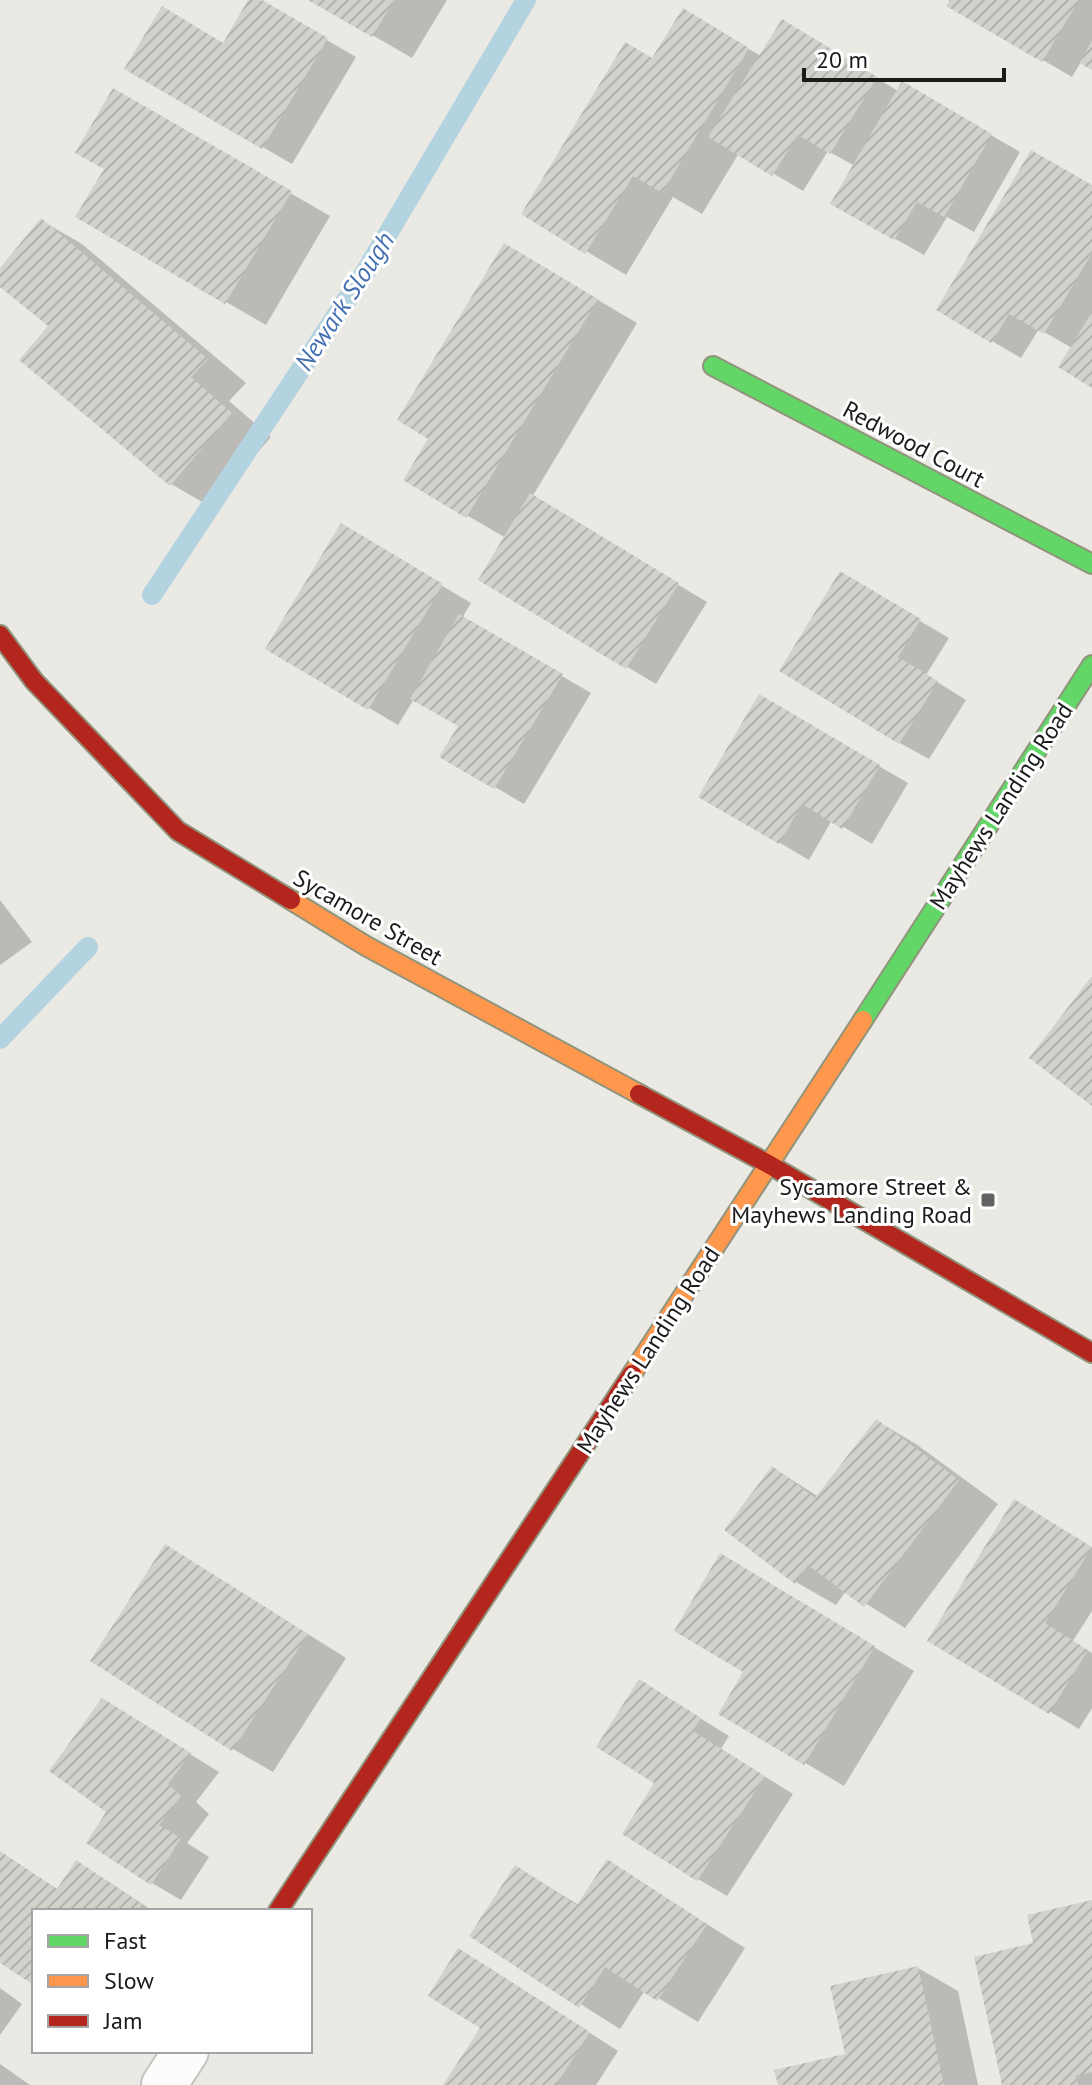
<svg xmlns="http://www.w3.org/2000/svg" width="1092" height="2085" font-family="'PT Sans',sans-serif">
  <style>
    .shadow { fill: #0003 }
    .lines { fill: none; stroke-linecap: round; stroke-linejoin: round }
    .stream { stroke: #b4d3e0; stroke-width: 20 }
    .building { fill: url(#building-hatch) }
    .street-casing { stroke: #c2c2c0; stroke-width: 48 }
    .fast-casing { stroke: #90947c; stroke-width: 22 }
    .slow-casing { stroke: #90947c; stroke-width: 22 }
    .jam-casing { stroke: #90947c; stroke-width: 22 }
    .street { stroke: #fcfcfb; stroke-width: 44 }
    .fast { stroke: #63d668; stroke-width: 18 }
    .slow { stroke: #ff974d; stroke-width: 18 }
    .jam { stroke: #b3261e; stroke-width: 18 }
    .poi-dot { fill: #636361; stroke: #fff; stroke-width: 3 }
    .labels { text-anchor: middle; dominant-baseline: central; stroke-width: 6; stroke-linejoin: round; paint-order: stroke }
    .street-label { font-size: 24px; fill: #1b1b1b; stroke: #fff }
    .poi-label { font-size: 24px; fill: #1b1b1b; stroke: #fff; text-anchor: end }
    .water-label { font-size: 26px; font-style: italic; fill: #436fb0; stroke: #fff }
  </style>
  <defs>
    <pattern id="building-hatch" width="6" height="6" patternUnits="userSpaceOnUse" patternTransform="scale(2)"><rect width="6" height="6" fill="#d3d1cc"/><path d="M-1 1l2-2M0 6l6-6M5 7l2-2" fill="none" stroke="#b5b3af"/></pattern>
  </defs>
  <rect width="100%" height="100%" fill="#eae9e4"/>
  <g class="shadow">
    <path d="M 251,0 L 258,0 L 356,57 L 292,164 L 127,68 L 224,45 Z"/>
    <path d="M 312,0 L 447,0 L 412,58 Z"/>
    <path d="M 949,0 L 1092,0 L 1092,68 L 1081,62 L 1072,77 L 949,5 Z"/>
    <path d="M 684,11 L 761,56 L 812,38 L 898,91 L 902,84 L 1020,152 L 974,232 L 947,217 L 924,255 L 833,204 L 855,166 L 828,151 L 803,191 L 739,153 L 702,214 L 673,197 L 626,275 L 523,213 L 653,61 Z"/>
    <path d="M 114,91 L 330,216 L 266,325 L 78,216 L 106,169 Z"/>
    <path d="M 1092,187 L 1092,386 L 1072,348 L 1039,329 L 1021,358 L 939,310 Z"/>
    <path d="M 42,221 L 82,244 L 246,383 L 229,401 L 271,437 L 211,507 L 171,484 L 50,326 L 0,284 L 0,271 Z"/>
    <path d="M 544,268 L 637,323 L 532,497 L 707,602 L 656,684 L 480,579 L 506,538 L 406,480 Z"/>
    <path d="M 342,526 L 471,603 L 462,618 L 591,693 L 524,804 L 442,756 L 461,726 L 414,699 L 398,725 L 268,648 Z"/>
    <path d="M 840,574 L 949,638 L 926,675 L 966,700 L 929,759 L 900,743 Z"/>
    <path d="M 760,697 L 908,783 L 872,844 L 832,820 L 809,860 L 701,796 Z"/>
    <path d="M 0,900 L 32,942 L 0,965 Z"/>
    <path d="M 877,1421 L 916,1444 L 998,1504 L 905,1628 L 846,1591 L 836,1605 L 796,1582 L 773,1468 L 819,1497 Z"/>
    <path d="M 1044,1519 L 1092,1548 L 1092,1611 L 1073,1641 L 1092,1653 L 1092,1708 L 1079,1729 L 930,1640 Z"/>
    <path d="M 206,1570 L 346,1658 L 273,1772 L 233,1749 Z"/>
    <path d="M 760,1579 L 914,1671 L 844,1786 L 721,1713 L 746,1672 Z"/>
    <path d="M 669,1699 L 729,1736 L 721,1749 L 793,1794 L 727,1896 L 698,1879 L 656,1783 Z"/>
    <path d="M 132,1718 L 219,1772 L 196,1802 L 209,1814 L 187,1843 L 209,1857 L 181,1900 L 152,1883 L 109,1812 Z"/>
    <path d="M 0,1853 L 59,1890 L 106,1880 L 153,1911 L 34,1911 L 34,1983 L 0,1960 Z"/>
    <path d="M 608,1862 L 745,1948 L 698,2022 L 645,1990 L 620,2029 L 471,1935 L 516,1867 L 579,1905 Z"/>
    <path d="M 1092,1902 L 1092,2085 L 1004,2085 Z"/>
    <path d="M 488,1967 L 618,2051 L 596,2085 L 445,2085 L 482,2028 Z"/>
    <path d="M 918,1968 L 958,1991 L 978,2085 L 780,2085 L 848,2055 Z"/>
    <path d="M 0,1988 L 22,2004 L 0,2035 Z"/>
    <path d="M 0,2064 L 30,2085 L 0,2085 Z"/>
  </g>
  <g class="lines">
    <g class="stream">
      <path d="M 152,595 L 367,269 L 526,0"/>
      <path d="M 0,1039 L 88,947"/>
    </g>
  </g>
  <g class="building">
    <path d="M 248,0 L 262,0 L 328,38 L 262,149 L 124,69 L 162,6 L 223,43 Z"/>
    <path d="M 308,0 L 394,0 L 372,37 Z"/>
    <path d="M 950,0 L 1079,0 L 1042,62 L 946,6 Z"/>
    <path d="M 683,8 L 749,48 L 662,193 L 633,176 L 585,254 L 521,214 L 625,42 L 652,58 Z"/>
    <path d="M 782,19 L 877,77 L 830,154 L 798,135 L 772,176 L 708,137 Z"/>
    <path d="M 1092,41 L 1092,70 L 1079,63 Z"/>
    <path d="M 902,81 L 992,134 L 944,217 L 917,202 L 894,240 L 830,204 Z"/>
    <path d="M 113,88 L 292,191 L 225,304 L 75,217 L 104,169 L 75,153 Z"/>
    <path d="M 1031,150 L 1092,185 L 1092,253 L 1044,334 L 1009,314 L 991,343 L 936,310 Z"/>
    <path d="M 41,218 L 208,359 L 191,377 L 232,413 L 170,486 L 19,360 L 48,326 L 0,287 L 0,268 Z"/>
    <path d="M 504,243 L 598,299 L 466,518 L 403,480 L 428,439 L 397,420 Z"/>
    <path d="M 1092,312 L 1092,388 L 1058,367 Z"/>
    <path d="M 530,493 L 679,583 L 626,669 L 478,580 Z"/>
    <path d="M 341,523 L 443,584 L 368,710 L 265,649 Z"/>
    <path d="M 840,571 L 921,619 L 898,657 L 938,681 L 899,744 L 779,671 Z"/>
    <path d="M 459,614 L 563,674 L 494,789 L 439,757 L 458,726 L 410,699 Z"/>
    <path d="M 759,694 L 880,765 L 842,829 L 802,804 L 779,844 L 698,797 Z"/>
    <path d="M 1092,976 L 1092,1106 L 1029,1058 Z"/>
    <path d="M 876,1419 L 959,1480 L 864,1607 L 808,1565 L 795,1584 L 724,1530 L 772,1466 L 815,1498 Z"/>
    <path d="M 1014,1499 L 1092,1547 L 1045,1623 L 1088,1650 L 1049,1714 L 927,1641 Z"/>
    <path d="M 165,1544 L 308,1634 L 232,1751 L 90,1661 Z"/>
    <path d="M 720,1553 L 875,1646 L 804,1765 L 718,1714 L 743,1672 L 674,1631 Z"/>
    <path d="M 639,1679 L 701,1718 L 693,1731 L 765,1776 L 697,1881 L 622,1834 L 654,1783 L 596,1747 Z"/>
    <path d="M 102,1698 L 191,1753 L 168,1784 L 181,1796 L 159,1825 L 181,1838 L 151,1885 L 86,1843 L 106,1812 L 49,1771 Z"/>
    <path d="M 0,1851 L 57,1889 L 76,1860 L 142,1904 L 137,1911 L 34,1911 L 34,1985 L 0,1963 Z"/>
    <path d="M 607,1859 L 707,1924 L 657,2001 L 605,1967 L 579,2008 L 469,1936 L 515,1865 L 577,1905 Z"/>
    <path d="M 1092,1900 L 1092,2072 L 1076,2076 L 1078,2085 L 1002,2085 L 974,1957 L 1033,1943 L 1027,1915 Z"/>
    <path d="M 458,1948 L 590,2032 L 556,2085 L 443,2085 L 480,2028 L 428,1996 Z"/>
    <path d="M 918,1966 L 944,2085 L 778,2085 L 774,2070 L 845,2054 L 830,1986 Z"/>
  </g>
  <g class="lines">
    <defs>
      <path id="street" d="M 164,2085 L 186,2051"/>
      <g id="fast">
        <path d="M 713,366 L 1092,564"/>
        <path d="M 863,1020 L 1092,665"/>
      </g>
      <g id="slow">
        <path d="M 291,900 L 366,946 L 639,1094"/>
        <path d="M 632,1374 L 863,1020"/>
      </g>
      <g id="jam">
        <path d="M 0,635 L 34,681 L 178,831 L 291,900"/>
        <path d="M 639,1094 L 770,1165 L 1092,1353"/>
        <path d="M 278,1911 L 632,1374"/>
      </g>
    </defs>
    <use href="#street" class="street-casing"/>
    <use href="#fast" class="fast-casing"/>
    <use href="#slow" class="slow-casing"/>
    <use href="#jam" class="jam-casing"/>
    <use href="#street" class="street"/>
    <use href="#fast" class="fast"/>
    <use href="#slow" class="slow"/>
    <use href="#jam" class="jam"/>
  </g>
  <rect class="poi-dot" x="980" y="1192" width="16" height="16" rx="4"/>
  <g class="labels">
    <g class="street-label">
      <text transform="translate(914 444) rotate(28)">Redwood Court</text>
      <text transform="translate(1001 806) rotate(-57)">Mayhews Landing Road</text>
      <text transform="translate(368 917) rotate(30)">Sycamore Street</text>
      <text transform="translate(648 1350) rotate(-57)">Mayhews Landing Road</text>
    </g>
    <g class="poi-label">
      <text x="972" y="1186">Sycamore Street &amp;<tspan x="972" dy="28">Mayhews Landing Road</tspan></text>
    </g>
    <g class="water-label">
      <text transform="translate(344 301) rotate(-57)">Newark Slough</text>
    </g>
  </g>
  <rect x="32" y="1909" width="280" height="144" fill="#ffffff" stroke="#a4a4a4" stroke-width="2"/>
  <rect x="48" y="1935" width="40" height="12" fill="#63d668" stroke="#a4a4a4" stroke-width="2"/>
  <text x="104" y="1949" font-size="24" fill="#1b1b1b">Fast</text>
  <rect x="48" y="1975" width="40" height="12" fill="#ff974d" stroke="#a4a4a4" stroke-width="2"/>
  <text x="104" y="1989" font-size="24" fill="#1b1b1b">Slow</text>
  <rect x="48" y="2015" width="40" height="12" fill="#b3261e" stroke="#a4a4a4" stroke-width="2"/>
  <text x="104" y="2029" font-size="24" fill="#1b1b1b">Jam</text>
  <path d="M804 68v12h200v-12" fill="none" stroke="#1b1b1b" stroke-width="4"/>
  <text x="816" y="68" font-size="24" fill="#1b1b1b" stroke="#ffffff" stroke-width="6" paint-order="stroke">20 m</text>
</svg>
